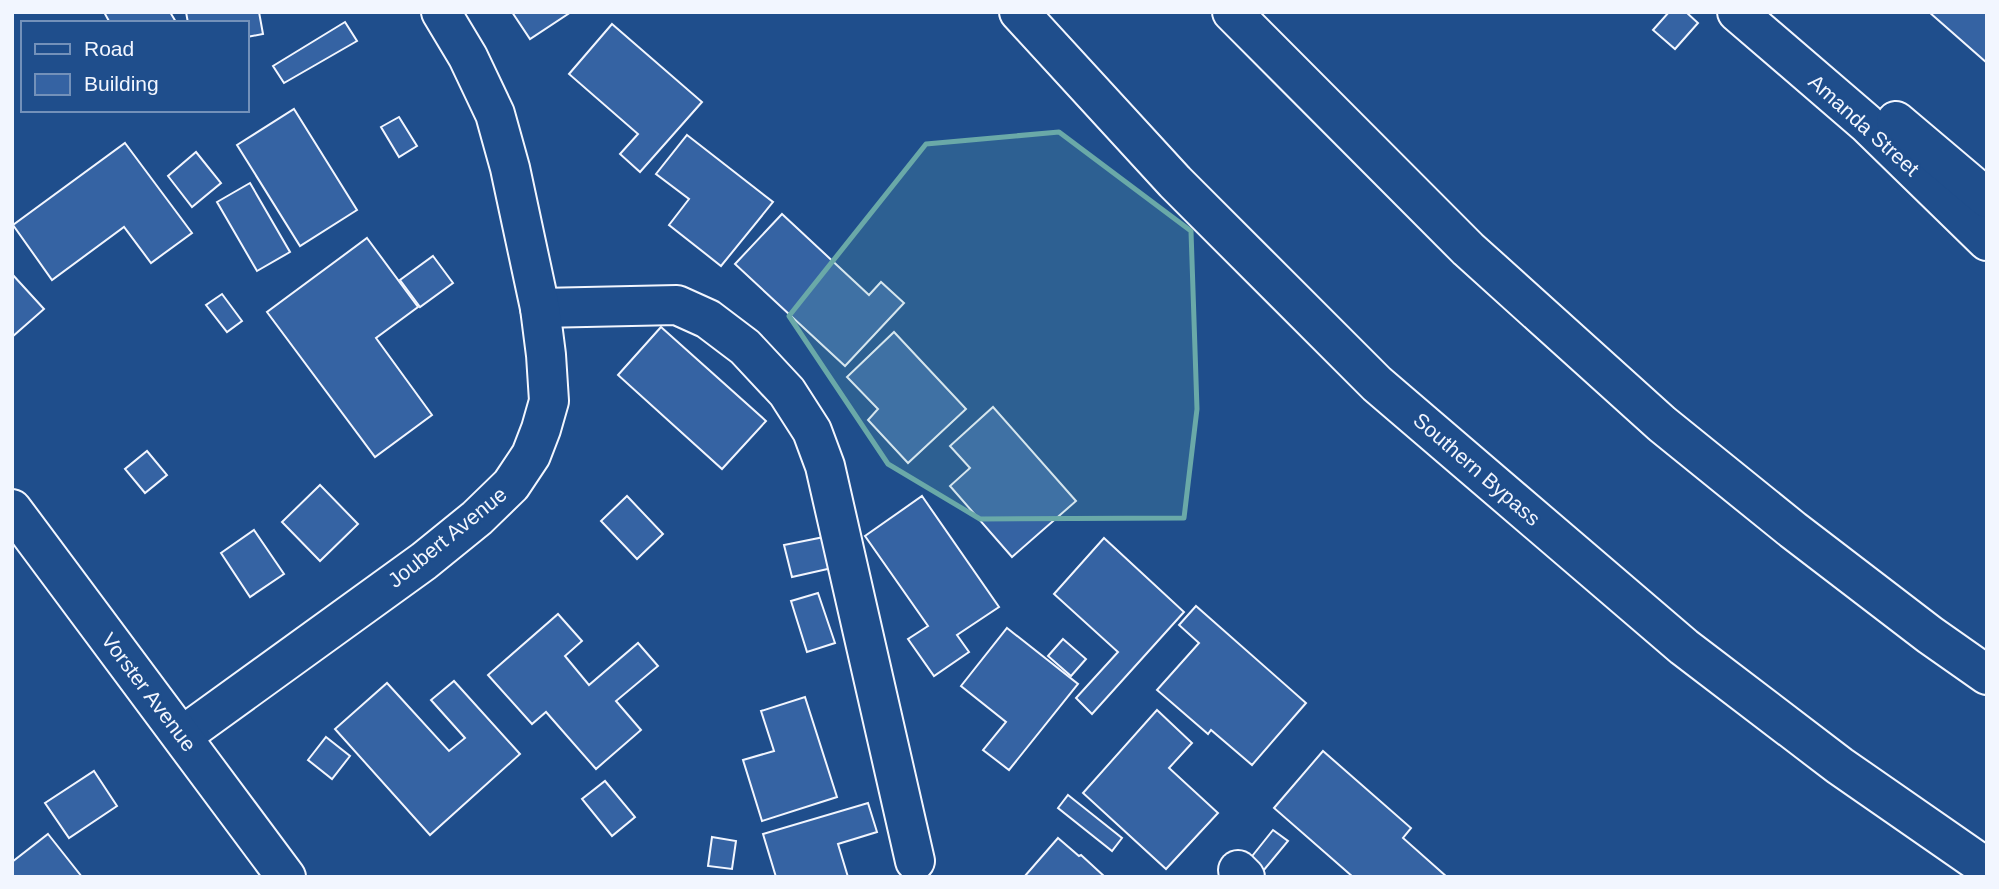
<svg xmlns="http://www.w3.org/2000/svg" width="1999" height="889" font-family="Arial,sans-serif">
  <style>
    .building { fill: #3563a3; stroke: #f2f6ff; stroke-width: 2 }
    .lines { fill: none; stroke-linecap: round; stroke-linejoin: round }
    .minor-casing { stroke: #f2f6ff; stroke-width: 42 }
    .major-casing { stroke: #f2f6ff; stroke-width: 42 }
    .highway-casing { stroke: #f2f6ff; stroke-width: 42 }
    .minor { stroke: #1f4e8c; stroke-width: 38 }
    .major { stroke: #1f4e8c; stroke-width: 38 }
    .highway { stroke: #1f4e8c; stroke-width: 38 }
    .marked { fill: #6aa9a8; fill-opacity: 0.2; stroke: #6aa9a8; stroke-width: 5; stroke-linejoin: round }
    .labels { text-anchor: middle; dominant-baseline: central; stroke-width: 5; stroke-linejoin: round; paint-order: stroke }
    .street-label { font-size: 21px; fill: #f2f6ff; stroke: #1f4e8c }
  </style>
  <rect width="100%" height="100%" fill="#1f4e8c"/>
  <g class="building">
    <path d="M 104,12 L 170,12 L 176,22 L 110,23 Z"/>
    <path d="M 186,12 L 259,12 L 263,34 L 247,37 L 247,23 L 188,23 Z"/>
    <path d="M 512,12 L 571,12 L 530,39 Z"/>
    <path d="M 1669,12 L 1686,12 L 1698,23 L 1675,49 L 1653,30 Z"/>
    <path d="M 1929,12 L 1985,12 L 1987,14 L 1987,63 Z"/>
    <path d="M 345,22 L 357,41 L 284,83 L 273,66 Z"/>
    <path d="M 612,24 L 702,102 L 640,172 L 620,154 L 638,134 L 569,74 Z"/>
    <path d="M 294,109 L 357,210 L 300,246 L 237,145 Z"/>
    <path d="M 399,117 L 417,146 L 399,157 L 381,127 Z"/>
    <path d="M 687,135 L 773,202 L 721,266 L 669,225 L 689,199 L 656,174 Z"/>
    <path d="M 125,143 L 192,233 L 151,263 L 124,227 L 52,280 L 13,225 Z"/>
    <path d="M 196,152 L 221,183 L 192,207 L 168,176 Z"/>
    <path d="M 250,183 L 290,252 L 257,271 L 217,202 Z"/>
    <path d="M 782,214 L 869,295 L 881,282 L 904,303 L 845,366 L 735,264 Z"/>
    <path d="M 367,238 L 418,307 L 376,338 L 432,415 L 375,457 L 267,312 Z"/>
    <path d="M 433,256 L 453,283 L 420,307 L 400,280 Z"/>
    <path d="M 12,274 L 44,309 L 12,337 Z"/>
    <path d="M 222,294 L 242,321 L 227,332 L 206,305 Z"/>
    <path d="M 661,327 L 766,421 L 722,469 L 618,375 Z"/>
    <path d="M 894,332 L 966,409 L 908,463 L 868,420 L 878,409 L 847,377 Z"/>
    <path d="M 993,407 L 1076,501 L 1012,557 L 950,486 L 970,468 L 950,446 Z"/>
    <path d="M 147,451 L 167,475 L 145,493 L 125,469 Z"/>
    <path d="M 320,485 L 358,524 L 320,561 L 282,522 Z"/>
    <path d="M 627,496 L 663,534 L 637,559 L 601,521 Z"/>
    <path d="M 922,496 L 999,607 L 957,635 L 969,652 L 934,676 L 908,639 L 928,626 L 865,536 Z"/>
    <path d="M 254,530 L 284,574 L 250,597 L 221,553 Z"/>
    <path d="M 824,537 L 832,568 L 792,577 L 784,545 Z"/>
    <path d="M 1104,538 L 1184,612 L 1092,714 L 1076,698 L 1118,652 L 1054,594 Z"/>
    <path d="M 818,593 L 835,643 L 807,652 L 791,601 Z"/>
    <path d="M 1196,606 L 1306,703 L 1252,765 L 1211,730 L 1208,734 L 1157,690 L 1199,643 L 1179,625 Z"/>
    <path d="M 558,614 L 582,641 L 565,656 L 589,685 L 638,643 L 658,666 L 616,701 L 641,730 L 596,769 L 546,712 L 532,724 L 488,675 Z"/>
    <path d="M 1007,628 L 1078,684 L 1009,770 L 983,750 L 1006,722 L 961,686 Z"/>
    <path d="M 1063,639 L 1086,659 L 1071,676 L 1048,656 Z"/>
    <path d="M 454,681 L 520,754 L 430,835 L 335,729 L 387,683 L 449,751 L 465,738 L 431,700 Z"/>
    <path d="M 805,697 L 837,797 L 762,821 L 743,760 L 774,751 L 761,711 Z"/>
    <path d="M 1157,710 L 1192,743 L 1169,768 L 1218,813 L 1166,869 L 1083,793 Z"/>
    <path d="M 326,737 L 350,756 L 332,779 L 308,760 Z"/>
    <path d="M 1323,751 L 1411,828 L 1403,838 L 1447,877 L 1353,877 L 1274,808 Z"/>
    <path d="M 94,771 L 117,806 L 69,838 L 45,803 Z"/>
    <path d="M 605,781 L 635,817 L 612,836 L 582,799 Z"/>
    <path d="M 1068,795 L 1122,838 L 1112,851 L 1058,808 Z"/>
    <path d="M 868,803 L 877,832 L 838,844 L 848,877 L 776,877 L 763,834 Z"/>
    <path d="M 1273,830 L 1288,841 L 1263,871 L 1249,860 Z"/>
    <path d="M 48,834 L 82,877 L 12,877 L 12,862 Z"/>
    <path d="M 712,837 L 736,841 L 732,869 L 708,866 Z"/>
    <path d="M 1058,838 L 1079,856 L 1081,855 L 1105,877 L 1024,877 Z"/>
  </g>
  <g class="lines">
    <defs>
      <g id="minor">
        <path d="M 1737,12 L 1866,123 L 1987,241"/>
        <path d="M 1896,121 L 1987,198"/>
        <path d="M 540,308 L 677,305 L 708,319 L 745,347 L 787,392 L 812,431 L 825,466 L 915,861"/>
        <path d="M 182,736 L 424,561 L 477,518 L 511,485 L 531,455 L 541,429 L 549,401 L 546,355 L 540,308 L 510,168 L 495,114 L 468,57 L 441,12"/>
        <path d="M 1238,870 L 1245,877"/>
      </g>
      <path id="major" d="M 12,509 L 286,877"/>
      <g id="highway">
        <path d="M 1019,12 L 1175,182 L 1377,384 L 1684,647 L 1840,766 L 1987,868"/>
        <path d="M 1232,12 L 1468,249 L 1662,424 L 1793,530 L 1930,635 L 1987,675"/>
      </g>
    </defs>
    <use href="#minor" class="minor-casing"/>
    <use href="#major" class="major-casing"/>
    <use href="#highway" class="highway-casing"/>
    <use href="#minor" class="minor"/>
    <use href="#major" class="major"/>
    <use href="#highway" class="highway"/>
  </g>
  <path class="marked" d="M 1059,132 L 1191,231 L 1197,409 L 1184,518 L 980,519 L 888,464 L 789,316 L 926,144 Z"/>
  <g class="labels">
    <g class="street-label">
      <text transform="translate(1864 125) rotate(42)">Amanda Street</text>
      <text transform="translate(1477 469) rotate(41)">Southern Bypass</text>
      <text transform="translate(447 537) rotate(-39)">Joubert Avenue</text>
      <text transform="translate(149 692) rotate(53)">Vorster Avenue</text>
    </g>
  </g>
  <rect width="1999" height="889" fill="none" stroke="#f2f6ff" stroke-width="28"/>
  <rect x="21" y="21" width="228" height="91" fill="#1f4e8c" stroke="#7391ba" stroke-width="2"/>
  <rect x="35" y="44" width="35" height="10" fill="#1f4e8c" stroke="#7391ba" stroke-width="2"/>
  <text x="84" y="56" font-size="21" fill="#f2f6ff">Road</text>
  <rect x="35" y="74" width="35" height="21" fill="#3563a3" stroke="#7391ba" stroke-width="2"/>
  <text x="84" y="91" font-size="21" fill="#f2f6ff">Building</text>
</svg>
